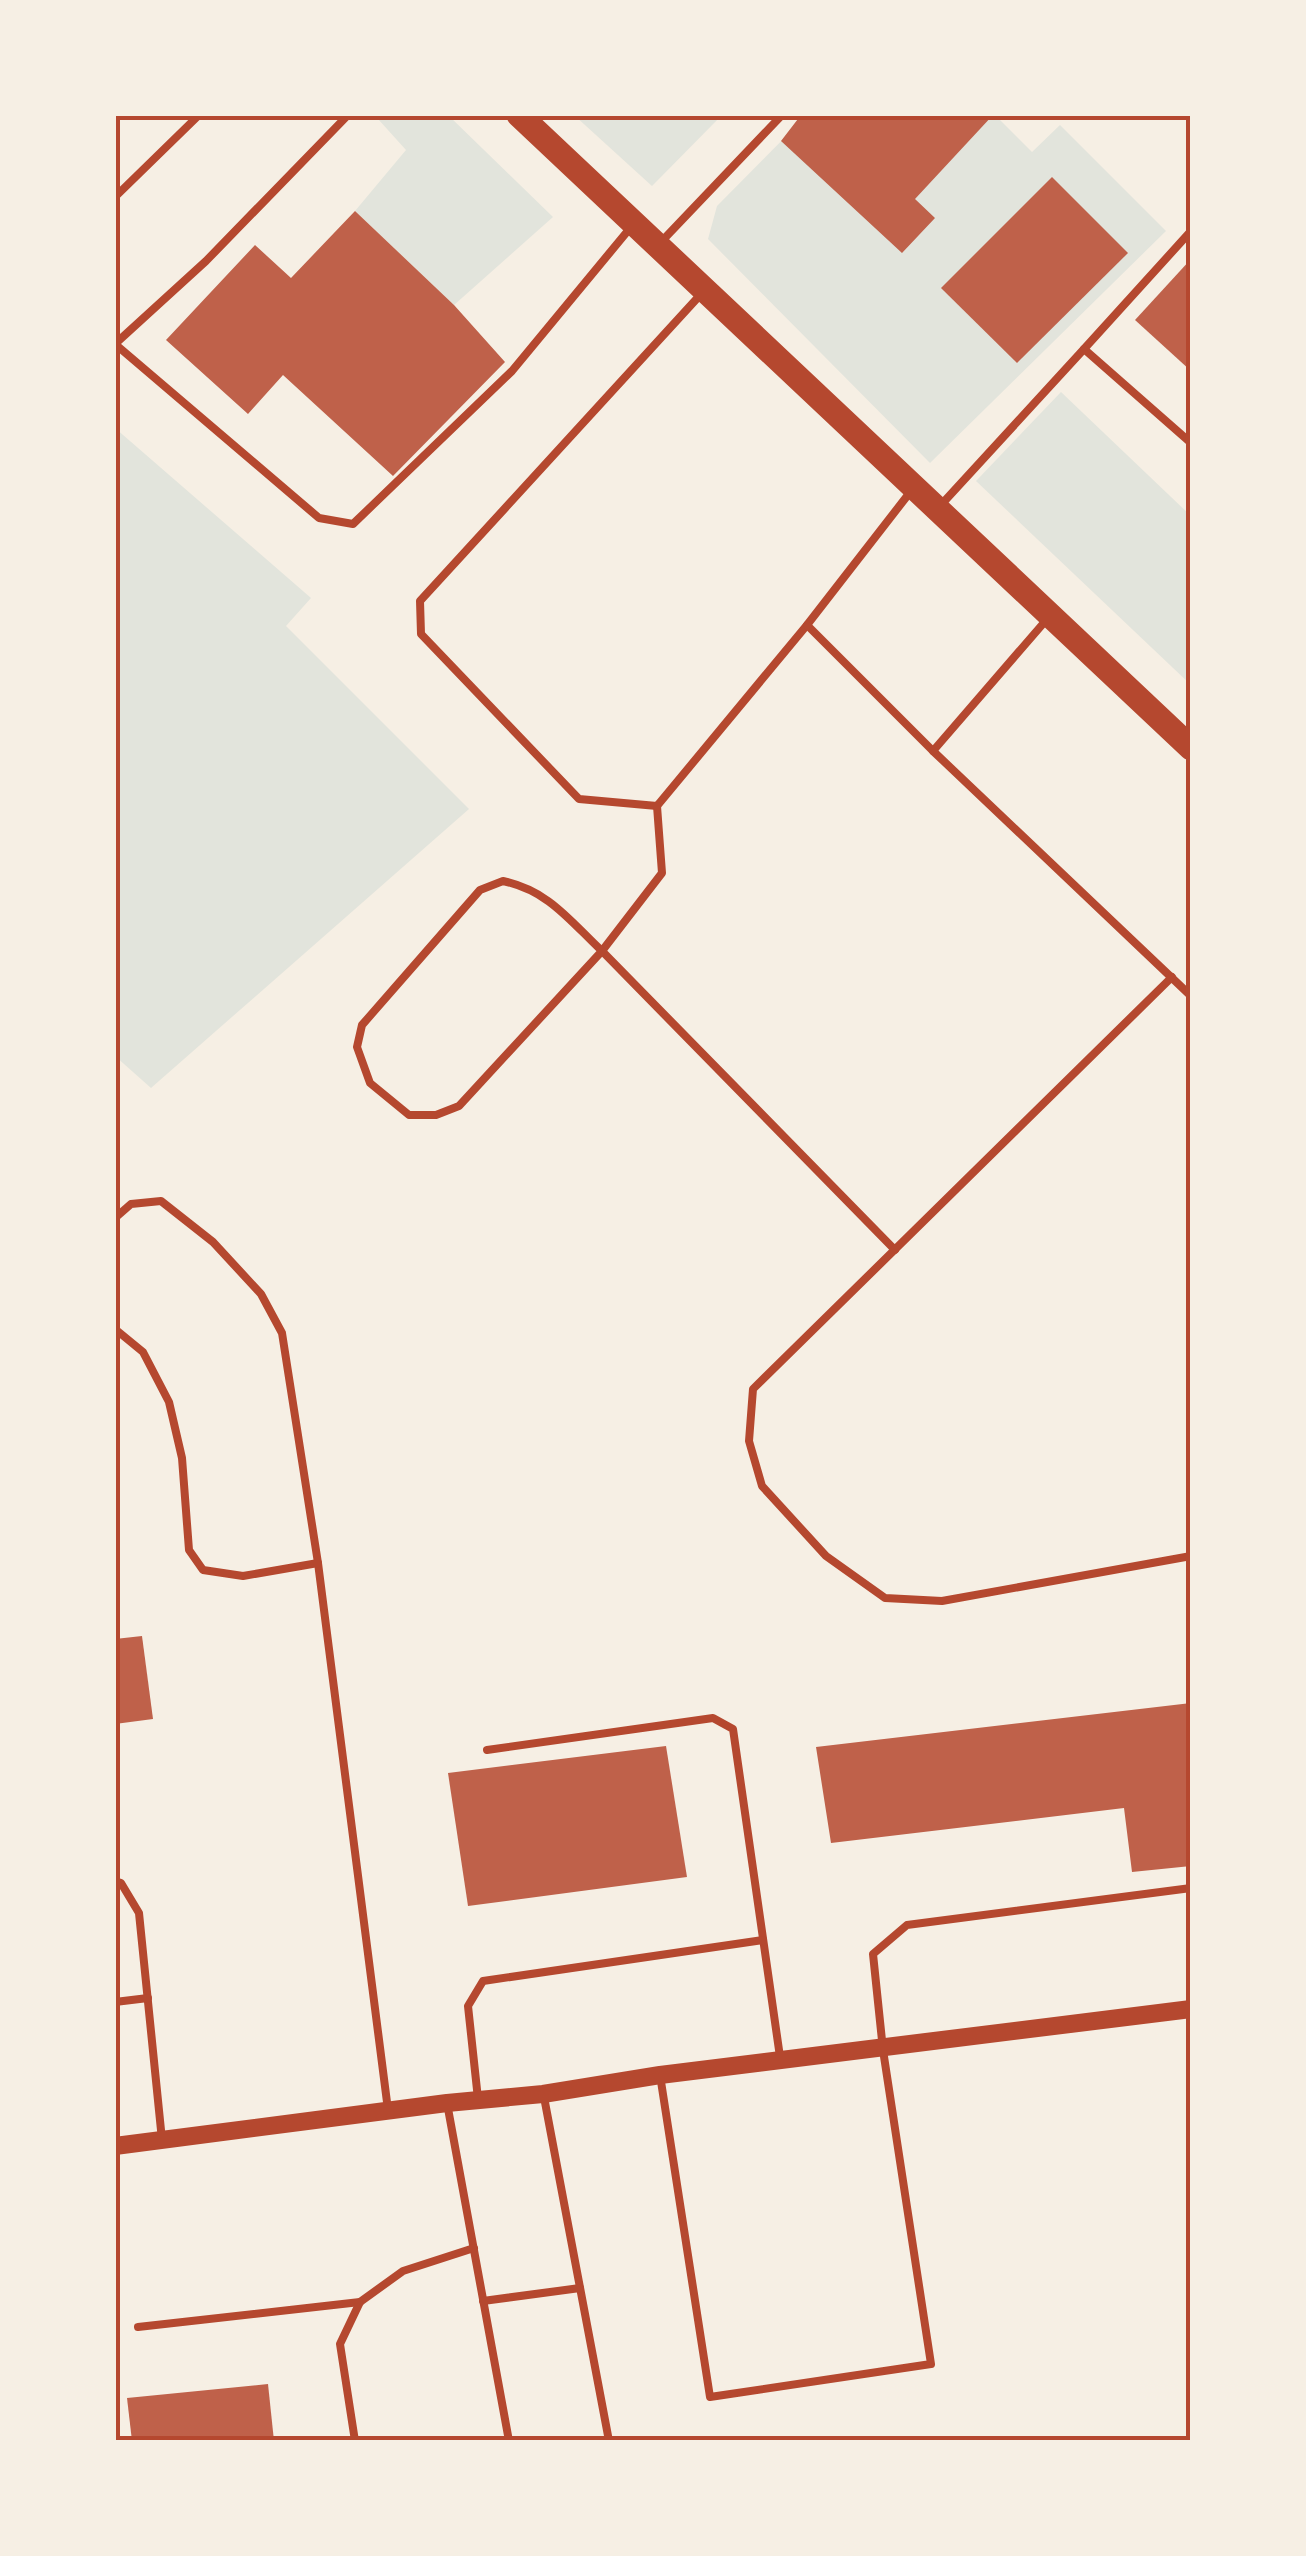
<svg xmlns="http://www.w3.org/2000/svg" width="1306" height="2556" font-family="'Alegreya Sans',sans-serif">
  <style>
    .green { fill: #e2e4dc }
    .building { fill: #bf614a }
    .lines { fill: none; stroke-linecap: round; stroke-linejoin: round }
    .service { stroke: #b5482f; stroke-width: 8 }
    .tertiary { stroke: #b5482f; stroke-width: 18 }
    .primary { stroke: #b5482f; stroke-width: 25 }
    .neatline { fill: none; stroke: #b5482f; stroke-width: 4 }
  </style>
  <rect width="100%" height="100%" fill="#f6efe4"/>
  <g class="green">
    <path d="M 384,115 L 448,115 L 553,217 L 454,305 L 355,211 L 406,150 L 378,119 Z"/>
    <path d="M 574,115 L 722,115 L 652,186 Z"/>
    <path d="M 807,115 L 995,115 L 1032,152 L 1060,125 L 1166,231 L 930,463 L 708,239 L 717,206 Z"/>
    <path d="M 1061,392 L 1191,516 L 1191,685 L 976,481 Z"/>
    <path d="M 115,428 L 311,598 L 286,626 L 469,809 L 151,1088 L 115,1056 Z"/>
  </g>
  <g class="building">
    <path d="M 801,115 L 993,115 L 915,199 L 935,218 L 902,253 L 781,141 Z"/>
    <path d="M 1052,177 L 1128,253 L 1017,363 L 941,288 Z"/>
    <path d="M 355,211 L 454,305 L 505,362 L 393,476 L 283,375 L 248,414 L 166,340 L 255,245 L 291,278 Z"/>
    <path d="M 1191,259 L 1191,371 L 1135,320 Z"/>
    <path d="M 142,1636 L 153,1719 L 115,1724 L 115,1639 Z"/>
    <path d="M 1191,1703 L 1191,1866 L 1132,1872 L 1124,1808 L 831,1843 L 816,1747 Z"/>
    <path d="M 666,1746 L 687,1877 L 468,1906 L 448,1773 Z"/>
    <path d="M 268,2384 L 274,2441 L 132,2441 L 127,2398 Z"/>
  </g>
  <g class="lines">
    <g class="service">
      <path d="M 115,197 L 199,115"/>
      <path d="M 661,242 L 782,115"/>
      <path d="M 702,293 L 420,601 L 421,634 L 579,799 L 657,806 L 807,625 L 911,491"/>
      <path d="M 115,344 L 319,518 L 353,524 L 512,371 L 631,227"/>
      <path d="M 115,344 L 206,261 L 348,115"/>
      <path d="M 1084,349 L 1191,231"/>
      <path d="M 940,506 L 1084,349 L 1191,443"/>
      <path d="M 807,625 L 933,751 L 1191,996"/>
      <path d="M 933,751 L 1048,618"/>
      <path d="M 657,806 L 662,873 L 602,951 L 895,1250"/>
      <path d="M 503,881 C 549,891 569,920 602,951 L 459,1106 L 436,1115 L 409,1115 L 370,1083 L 357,1047 L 362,1025 L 480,890 Z"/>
      <path d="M 1172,977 L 753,1389 L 749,1441 L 762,1486 L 826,1556 L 885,1598 L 942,1601 L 1191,1556"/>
      <path d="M 115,1218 L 131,1204 L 161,1201 L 213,1242 L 261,1294 L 282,1333 L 318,1563 L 388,2110"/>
      <path d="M 115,1329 L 143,1352 L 169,1402 L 182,1458 L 189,1550 L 203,1570 L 243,1576 L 318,1563"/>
      <path d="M 487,1750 L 713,1718 L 733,1729 L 780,2057"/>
      <path d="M 115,1881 L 121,1883 L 139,1913 L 162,2140"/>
      <path d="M 115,2002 L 148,1998"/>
      <path d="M 660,2075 L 710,2397 L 931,2364 L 883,2050 L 873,1954 L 907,1925 L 1191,1888"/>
      <path d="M 544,2097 L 609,2441"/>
      <path d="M 478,2099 L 468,2006 L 483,1981 L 763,1940"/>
      <path d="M 447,2103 L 509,2441"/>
      <path d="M 483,2301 L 580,2288"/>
      <path d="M 138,2327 L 360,2302"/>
      <path d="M 355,2441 L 340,2344 L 360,2302 L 403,2271 L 474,2248"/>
    </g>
    <path class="tertiary" d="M 115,2146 L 447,2103 L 543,2094 L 660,2075 L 1191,2009"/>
    <path class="primary" d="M 519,115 L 1191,748"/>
  </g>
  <rect width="1306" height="2556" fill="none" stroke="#f6efe4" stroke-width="235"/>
  <rect x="118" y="118" width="1070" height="2320" class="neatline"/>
</svg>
